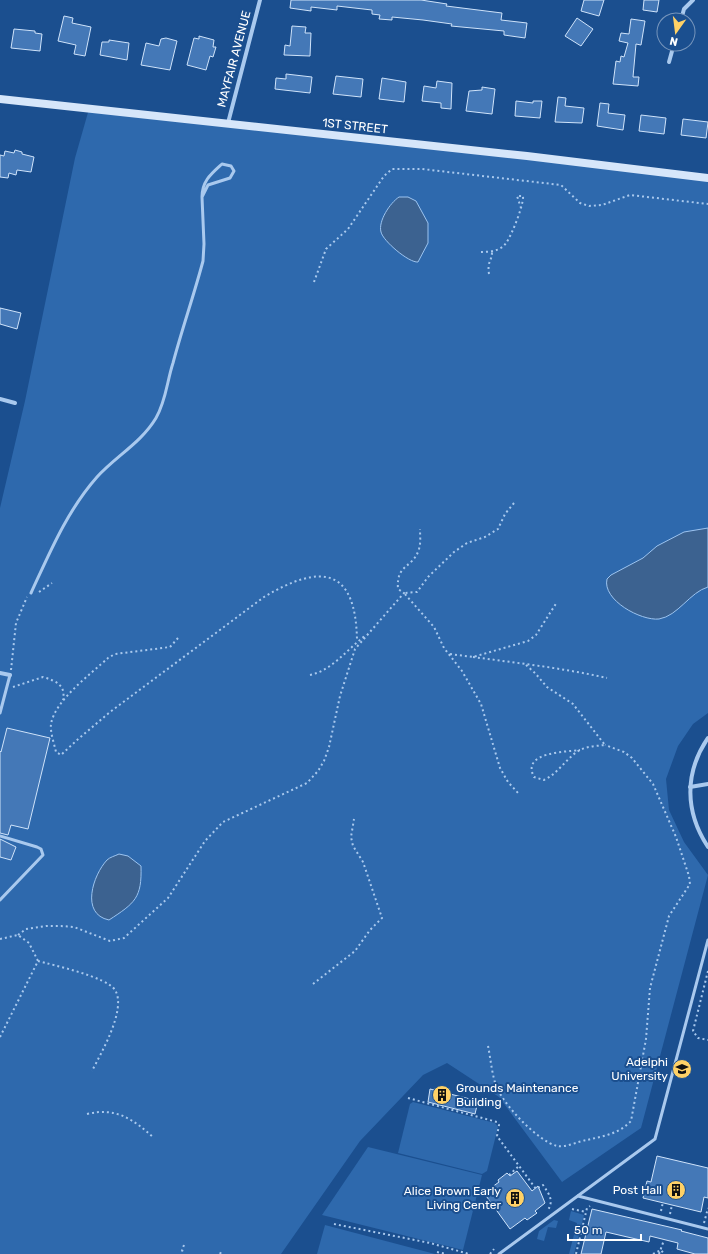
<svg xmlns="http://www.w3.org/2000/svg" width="708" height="1254" font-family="Rubik,sans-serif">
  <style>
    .green { fill: #2e69ad }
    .water { fill: #3c6290; stroke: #9cc4f0 }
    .building { fill: #4478b7; stroke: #cfe3fa }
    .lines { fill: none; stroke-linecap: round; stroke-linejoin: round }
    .path { stroke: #a9c9ee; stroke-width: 2; stroke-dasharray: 2 3; stroke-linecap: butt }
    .lane { stroke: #a9c9ee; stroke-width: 3 }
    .street { stroke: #a9c9ee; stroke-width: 4 }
    .secondary { stroke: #d6e6fa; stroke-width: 8 }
    .labels { text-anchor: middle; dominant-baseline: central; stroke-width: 4; stroke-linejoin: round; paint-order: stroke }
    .street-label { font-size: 12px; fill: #fff; stroke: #1b4f8f }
    .poi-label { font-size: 12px; fill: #fff; stroke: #1b4f8f; text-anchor: end }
  </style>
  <rect width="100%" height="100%" fill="#1b4f8f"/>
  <g class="green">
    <path d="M 89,109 L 708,176 L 708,713 L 693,724 L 678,746 L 666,779 L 669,810 L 684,842 L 708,875 L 641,1128 L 562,1182 L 499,1097 L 447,1063 L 423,1075 L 360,1141 L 281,1254 L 0,1254 L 0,508 L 25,401 L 75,158 Z"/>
    <path d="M 413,1102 L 495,1123 L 498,1127 L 487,1171 L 482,1174 L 398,1153 L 410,1104 Z"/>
    <path d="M 368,1147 L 482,1175 L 463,1250 L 322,1215 Z"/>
    <path d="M 571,1211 L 584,1215 L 574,1254 L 569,1254 L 577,1223 L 569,1220 Z"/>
    <path d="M 554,1220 L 558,1221 L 556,1228 L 548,1227 L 544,1241 L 537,1239 L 539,1231 Z"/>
    <path d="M 325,1225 L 435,1254 L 317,1254 Z"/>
  </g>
  <g class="water">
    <path d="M 399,197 L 408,197 L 416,201 L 428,223 L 428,243 L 418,262 C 409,263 383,241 381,232 C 378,221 390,203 399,197 Z"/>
    <path d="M 708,528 L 708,587 C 690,592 678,616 659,619 C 641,621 602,600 607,579 L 611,575 L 643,558 L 657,546 L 684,532 Z"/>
    <path d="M 119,854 L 128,856 L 141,866 C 142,898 135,903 109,920 C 80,914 93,875 107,860 C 110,857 115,856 119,854 Z"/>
  </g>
  <g class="building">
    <path d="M 291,0 L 421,0 L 447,4 L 446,6 L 502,13 L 501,20 L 527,23 L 525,38 L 504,35 L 504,31 L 451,26 L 452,24 L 423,20 L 392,17 L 392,20 L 379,19 L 380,15 L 372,14 L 372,10 L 337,6 L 337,10 L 311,7 L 311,11 L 290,8 Z"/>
    <path d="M 584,0 L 604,0 L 599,16 L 581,11 Z"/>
    <path d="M 644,0 L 659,0 L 657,12 L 643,10 Z"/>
    <path d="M 64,16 L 73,18 L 72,23 L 91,27 L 85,56 L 74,54 L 76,45 L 58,41 Z"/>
    <path d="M 577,18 L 593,29 L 581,46 L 565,36 Z"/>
    <path d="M 631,19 L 645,21 L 641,45 L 636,44 L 633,77 L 639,77 L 638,86 L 613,84 L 616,61 L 620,62 L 621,56 L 624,57 L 628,43 L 619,41 L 621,33 L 629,34 Z"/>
    <path d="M 292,26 L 306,27 L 305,33 L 311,33 L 310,56 L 284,55 L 285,45 L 290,46 Z"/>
    <path d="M 14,29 L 35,31 L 35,33 L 42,34 L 40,51 L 11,48 Z"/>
    <path d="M 199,36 L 214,40 L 213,47 L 216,47 L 213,57 L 210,56 L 206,70 L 187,65 L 194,38 L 199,39 Z"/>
    <path d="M 166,38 L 177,41 L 170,70 L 141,65 L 146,43 L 159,46 L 161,39 Z"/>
    <path d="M 109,40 L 129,43 L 127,60 L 100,55 L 102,42 L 109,42 Z"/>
    <path d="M 286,74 L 312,77 L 310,93 L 275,89 L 276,78 L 286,79 Z"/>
    <path d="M 336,76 L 363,79 L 361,97 L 333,94 Z"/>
    <path d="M 382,78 L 406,82 L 404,102 L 379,99 Z"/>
    <path d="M 437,81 L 452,83 L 451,109 L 441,108 L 441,103 L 422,101 L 424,86 L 436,88 Z"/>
    <path d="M 482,87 L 495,89 L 492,114 L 466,111 L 469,91 L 482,90 Z"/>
    <path d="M 558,97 L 566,98 L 565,106 L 584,108 L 582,123 L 555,122 Z"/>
    <path d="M 516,101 L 533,103 L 533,101 L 542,101 L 540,118 L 515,116 Z"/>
    <path d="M 600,103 L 609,104 L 608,113 L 625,115 L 623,130 L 597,126 Z"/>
    <path d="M 641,115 L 666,118 L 664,134 L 639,131 Z"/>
    <path d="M 683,119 L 708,122 L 706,138 L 681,135 Z"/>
    <path d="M 15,150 L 22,152 L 22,154 L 34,157 L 31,172 L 17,170 L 16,175 L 9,173 L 8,178 L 0,177 L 0,155 L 4,156 L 5,151 L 14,153 Z"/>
    <path d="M 0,308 L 21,313 L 17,329 L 0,324 Z"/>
    <path d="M 7,728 L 50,738 L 28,829 L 11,825 L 8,835 L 0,833 L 0,751 L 1,752 Z"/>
    <path d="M 0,839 L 16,847 L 11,860 L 0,857 Z"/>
    <path d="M 430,1089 L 478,1101 L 475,1114 L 428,1102 Z"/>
    <path d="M 657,1156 L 708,1168 L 708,1198 L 704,1197 L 701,1212 L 643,1198 L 647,1181 L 651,1182 Z"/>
    <path d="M 517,1171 L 532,1191 L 538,1186 L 545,1203 L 535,1211 L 537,1213 L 527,1220 L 525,1218 L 510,1229 L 484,1193 L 499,1182 L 498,1180 L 507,1173 L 510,1176 Z"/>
    <path d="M 592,1209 L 682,1230 L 681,1231 L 708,1238 L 708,1254 L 695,1254 L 677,1249 L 678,1243 L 650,1236 L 649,1242 L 606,1232 L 601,1254 L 581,1254 Z"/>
  </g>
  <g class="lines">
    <g class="path">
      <path d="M 481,252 C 490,252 501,251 506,243 C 512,235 524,204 523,196 L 517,196 L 521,208"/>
      <path d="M 489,274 C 487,261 492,261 492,252"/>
      <path d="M 314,282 L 326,249 L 348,229 L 384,176 L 392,169 L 422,169 L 561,185 L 580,203 L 589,206 L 602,205 L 630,195 L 708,204"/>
      <path d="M 514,503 L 505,514 L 498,529 L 485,537 L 467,543 L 454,552 L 428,577 L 417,592 L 404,593 L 434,627 L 444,648 L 462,671 L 481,704 L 500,768 L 508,782 L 518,793"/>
      <path d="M 39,592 L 52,583"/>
      <path d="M 178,638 L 170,647 L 115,654 L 108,658 C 91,674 55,700 51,724 C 50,732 54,743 56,752 L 61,755 L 76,741 L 110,712 L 264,597 C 321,563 356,567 357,641"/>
      <path d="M 450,654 L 473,657 L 528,641 L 536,635 L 557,602"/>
      <path d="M 473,657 C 517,663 563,668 607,678"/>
      <path d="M 526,665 L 535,673 L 547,687 L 573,704 L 605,745 C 597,746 588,746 580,750 C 567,757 559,773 544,780 L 534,777 C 521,752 565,752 580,750"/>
      <path d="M 11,670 L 16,623 L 27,597"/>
      <path d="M 310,675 C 333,670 347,649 365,636"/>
      <path d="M 13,687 L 43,677 C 56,681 66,685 63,700"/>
      <path d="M 18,935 L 26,929 L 46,926 L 61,926 L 74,927 L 110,941 L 124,938 L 168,898 L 205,841 L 223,822 L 307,783 L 318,771 L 324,761 L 329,747 L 340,696 L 355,649 L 404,593 L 398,589 C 396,563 413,569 419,549 C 421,543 420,535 420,529"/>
      <path d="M 0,939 L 18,935 L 29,943 L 38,961"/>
      <path d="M 708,971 L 693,1031 L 698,1038 L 708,1040"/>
      <path d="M 313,984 L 355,951 L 370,930 L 382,918 L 363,862 L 353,846 L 351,837 L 354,819"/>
      <path d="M 0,1037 L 38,961 C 53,965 107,977 115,990 C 127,1009 101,1053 92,1071"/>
      <path d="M 488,1046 C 491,1060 492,1078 498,1090 C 507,1108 538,1141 557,1146 C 566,1148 578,1141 587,1140 C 603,1136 619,1134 631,1121 L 646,1039 L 650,988 L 669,916 L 690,884 L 689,876 L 676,837 L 653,784 L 632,758 L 624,752 L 605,745"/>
      <path d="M 408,1098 L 497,1122 L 499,1125 L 497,1136 L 536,1189 L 543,1185 C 549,1194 554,1200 548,1210"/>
      <path d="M 87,1114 C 116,1107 133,1119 154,1138"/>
      <path d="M 509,1175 L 519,1166"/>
      <path d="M 572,1209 L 586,1212"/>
      <path d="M 661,1211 L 663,1202"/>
      <path d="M 670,1214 L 672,1205"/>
      <path d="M 704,1223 L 708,1208"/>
      <path d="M 334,1224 L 430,1243 L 469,1254"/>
      <path d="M 184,1245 L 182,1250 L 184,1254"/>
      <path d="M 437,1252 L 446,1254"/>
      <path d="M 220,1254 L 222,1250"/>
      <path d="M 490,1254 L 494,1249"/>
      <path d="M 576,1254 L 587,1208 L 590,1206"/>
      <path d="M 653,1254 L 661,1250 L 664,1254"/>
      <path d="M 659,1254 L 664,1240"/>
    </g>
    <g class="lane">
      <path d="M 31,593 C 50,552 67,511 97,477 C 116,456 141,443 156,418 C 166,401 167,381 173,363 C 182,329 194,295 203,261 L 204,244 L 202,197 L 208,185 L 230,178 L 234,171 L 231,166 L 222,164 C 211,174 202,181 202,197"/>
      <path d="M 0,713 L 10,675"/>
      <path d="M 0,836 L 37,847 L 41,849 L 43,855 L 0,900"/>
      <path d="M 578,1196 L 708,1229"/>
      <path d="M 499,1254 L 655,1139 L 708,940"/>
    </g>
    <g class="street">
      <path d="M 681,20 L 684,9 L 693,0"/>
      <path d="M 669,62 L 674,44"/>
      <path d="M 228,123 L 260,0"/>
      <path d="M 0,399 L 15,403"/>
      <path d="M 0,673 L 10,675"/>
      <path d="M 708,738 C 684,773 685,812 708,847"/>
      <path d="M 690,787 L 708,784"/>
    </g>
    <path class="secondary" d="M 0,99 L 527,156 L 708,178"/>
  </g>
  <defs>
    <symbol id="university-disc" viewBox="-11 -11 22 22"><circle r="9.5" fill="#ffd166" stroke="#1b4f8f"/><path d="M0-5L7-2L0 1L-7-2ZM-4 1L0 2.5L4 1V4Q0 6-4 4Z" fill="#111"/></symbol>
    <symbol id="building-disc" viewBox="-11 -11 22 22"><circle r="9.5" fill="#ffd166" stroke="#1b4f8f"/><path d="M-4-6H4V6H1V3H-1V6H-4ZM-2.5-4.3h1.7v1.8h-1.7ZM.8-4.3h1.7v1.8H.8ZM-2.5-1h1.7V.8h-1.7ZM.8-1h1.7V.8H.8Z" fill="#111"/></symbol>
  </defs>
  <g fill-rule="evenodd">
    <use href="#university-disc" x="671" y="1058" width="22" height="22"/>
    <use href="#building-disc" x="431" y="1084" width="22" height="22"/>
    <use href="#building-disc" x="665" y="1179" width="22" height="22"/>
    <use href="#building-disc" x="504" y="1187" width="22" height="22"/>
  </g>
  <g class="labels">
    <g class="street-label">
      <text transform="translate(234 59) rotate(-75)">MAYFAIR AVENUE</text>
      <text transform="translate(355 126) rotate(6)">1ST STREET</text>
    </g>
    <g class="poi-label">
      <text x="668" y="1062">Adelphi<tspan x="668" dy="14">University</tspan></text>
      <text x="456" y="1088" text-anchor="start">Grounds Maintenance<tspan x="456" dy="14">Building</tspan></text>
      <text x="662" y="1190">Post Hall</text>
      <text x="501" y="1191">Alice Brown Early<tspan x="501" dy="14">Living Center</tspan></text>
    </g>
  </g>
  <g transform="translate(676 32) rotate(194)"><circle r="19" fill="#1b4f8f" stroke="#7695bc"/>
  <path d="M0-3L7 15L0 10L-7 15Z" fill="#ffd166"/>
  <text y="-6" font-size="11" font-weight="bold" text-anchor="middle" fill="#ffffff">N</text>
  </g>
  <path d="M568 1234v6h73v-6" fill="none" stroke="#ffffff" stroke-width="2"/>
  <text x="574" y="1234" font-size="12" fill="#ffffff" stroke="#1b4f8f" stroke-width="3" paint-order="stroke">50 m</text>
</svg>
